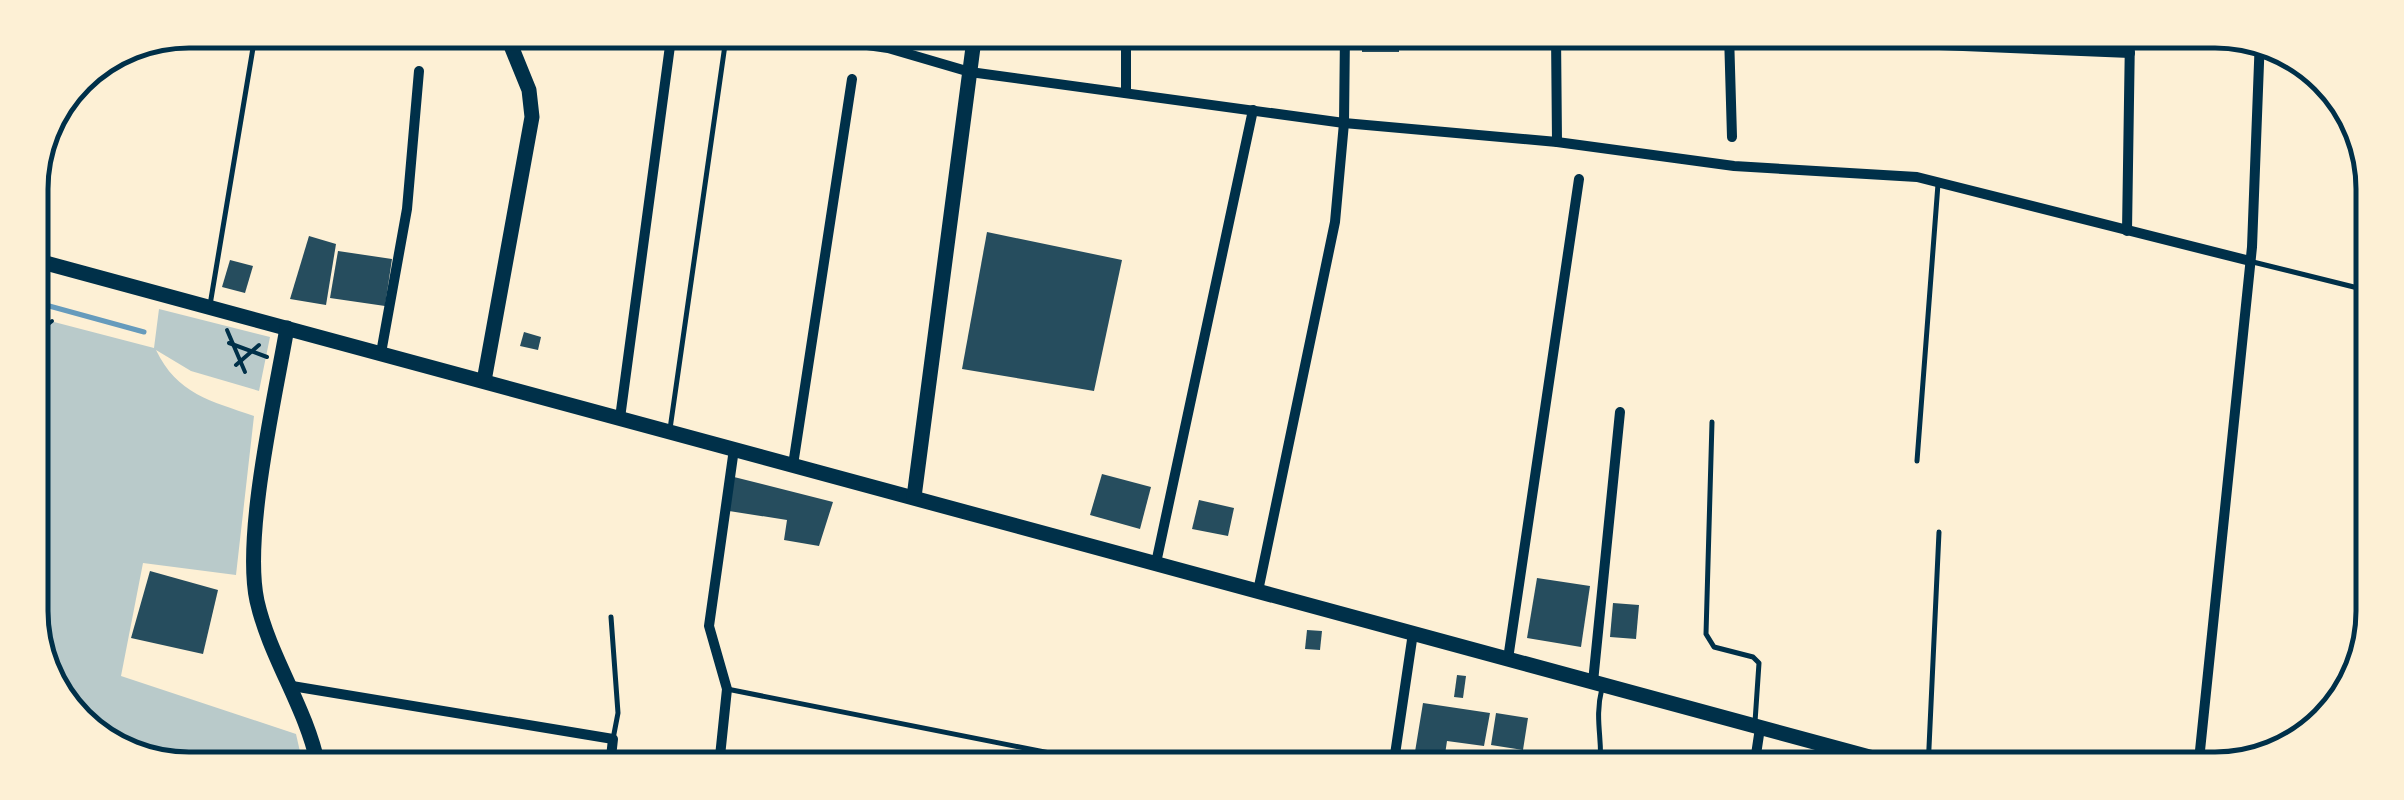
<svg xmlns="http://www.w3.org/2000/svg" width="2404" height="800" font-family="'Titillium Web',sans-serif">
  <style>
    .green { fill: #b9caca }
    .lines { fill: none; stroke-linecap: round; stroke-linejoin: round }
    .stream { stroke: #669bbc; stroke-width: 5 }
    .building { fill: #264d5e }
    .path { stroke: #003049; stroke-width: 4 }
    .service { stroke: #003049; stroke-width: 5 }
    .minor { stroke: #003049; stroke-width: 10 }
    .secondary { stroke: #003049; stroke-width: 15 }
    .rim { fill: none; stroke: #003049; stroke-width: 5 }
  </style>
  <rect width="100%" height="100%" fill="#fdf0d5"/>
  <path class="green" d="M 159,309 L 270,337 L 259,391 L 191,371 L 156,350 C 177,394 211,401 254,416 L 236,575 L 143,563 L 121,676 L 296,734 L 303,765 L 147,764 L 76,723 L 33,643 L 31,316 L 154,348 Z"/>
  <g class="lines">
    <path class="stream" d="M 31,301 L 144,332"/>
  </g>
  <g class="building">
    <rect x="1362" y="33" width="37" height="19"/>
    <path d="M 987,232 L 1122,260 L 1094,391 L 962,369 Z"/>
    <path d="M 309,236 L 336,244 L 326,305 L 290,299 Z"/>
    <path d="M 338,251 L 392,259 L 385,306 L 330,298 Z"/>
    <path d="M 230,260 L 253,266 L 245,293 L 222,287 Z"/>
    <path d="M 524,332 L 541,337 L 538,350 L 520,346 Z"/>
    <path d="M 1102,474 L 1151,487 L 1140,529 L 1090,515 Z"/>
    <path d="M 734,477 L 833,502 L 819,546 L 784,540 L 787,520 L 729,511 Z"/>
    <path d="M 1199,500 L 1234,508 L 1228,536 L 1192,529 Z"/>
    <path d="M 150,571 L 218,590 L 203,654 L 131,638 Z"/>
    <path d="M 1537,578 L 1590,586 L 1581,647 L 1527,638 Z"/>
    <path d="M 1613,603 L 1639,605 L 1636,639 L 1610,637 Z"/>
    <path d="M 1307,630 L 1322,631 L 1320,650 L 1305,649 Z"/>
    <path d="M 1457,675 L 1466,676 L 1463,698 L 1454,697 Z"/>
    <path d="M 1423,703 L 1490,713 L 1484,746 L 1447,741 L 1443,768 L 1413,764 Z"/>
    <path d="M 1496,713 L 1528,718 L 1523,750 L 1491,745 Z"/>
    <path d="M 380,757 L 425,763 L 425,765 L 379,765 Z"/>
  </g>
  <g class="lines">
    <g class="path">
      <path d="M 227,330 L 245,372"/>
      <path d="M 31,338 L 52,321"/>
      <path d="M 229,343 L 267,357"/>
      <path d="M 236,365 L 259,345"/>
    </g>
    <g class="service">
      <path d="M 2253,262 L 2370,291"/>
      <path d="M 210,305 L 254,42"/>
      <path d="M 1712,422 L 1706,634 L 1714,647 L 1753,657 L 1759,663 L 1755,722"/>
      <path d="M 670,429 L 727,31"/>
      <path d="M 1917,461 L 1938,184"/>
      <path d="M 611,617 L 618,713 L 613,739"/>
      <path d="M 727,689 L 1075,758"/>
      <path d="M 114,745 L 178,765"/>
      <path d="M 722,757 L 768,766"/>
      <path d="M 1600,768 C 1603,738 1594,720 1602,688"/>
      <path d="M 1928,769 L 1939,532"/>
    </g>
    <g class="minor">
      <path d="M 777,32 L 888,48 L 970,72 L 1344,123 L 1557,142 L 1734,166 L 1917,177 L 2250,261"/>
      <path d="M 1556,34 L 1557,142"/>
      <path d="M 1729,34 L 1732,137"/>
      <path d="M 1821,40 L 2130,53"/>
      <path d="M 1126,93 L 1126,33"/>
      <path d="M 2127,231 L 2130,35"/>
      <path d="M 381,353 L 407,209 L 419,71"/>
      <path d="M 620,418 L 672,31"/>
      <path d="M 793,465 L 852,79"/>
      <path d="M 1156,563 L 1253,110"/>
      <path d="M 1258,591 L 1335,222 L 1344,123 L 1345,33"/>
      <path d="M 1508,659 L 1579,179"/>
      <path d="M 1593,682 L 1620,412"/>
      <path d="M 292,686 L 613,739 L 611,757 L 622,766"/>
      <path d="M 719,766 L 727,689 L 709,626 L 734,449"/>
      <path d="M 1393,768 L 1413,633"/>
      <path d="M 1754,768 L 1760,728"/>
      <path d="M 2198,770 L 2252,247 L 2260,37"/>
    </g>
    <g class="secondary">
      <path d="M 31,259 L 1914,769"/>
      <path d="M 287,328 C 275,397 243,537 257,601 C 270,658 306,707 318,765"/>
      <path d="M 484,381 L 532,117 L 529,90 L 505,31"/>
      <path d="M 914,497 L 975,32"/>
    </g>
  </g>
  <path d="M0 0H2404V800H0ZM189 48H2215A141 141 0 0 1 2356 189V611A141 141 0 0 1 2215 752H189A141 141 0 0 1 48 611V189A141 141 0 0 1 189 48Z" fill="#fdf0d5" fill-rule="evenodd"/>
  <path class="rim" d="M189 48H2215A141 141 0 0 1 2356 189V611A141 141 0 0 1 2215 752H189A141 141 0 0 1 48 611V189A141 141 0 0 1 189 48Z"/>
</svg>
